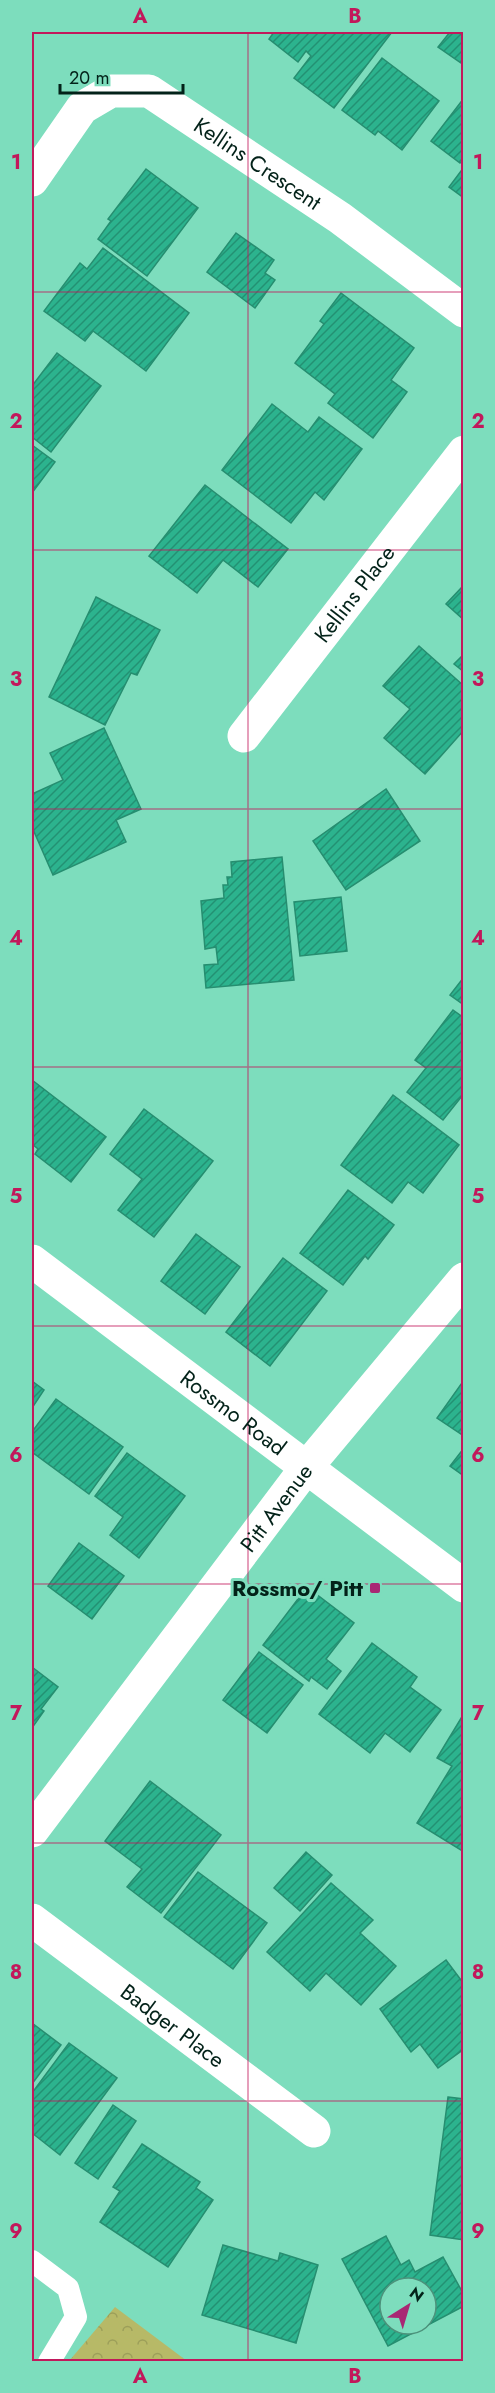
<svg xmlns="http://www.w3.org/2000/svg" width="495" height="2393" font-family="Jost,sans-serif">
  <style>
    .park { fill: url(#park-crowns) }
    .building { fill: url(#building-hatch); stroke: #268e70; stroke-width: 1.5; fill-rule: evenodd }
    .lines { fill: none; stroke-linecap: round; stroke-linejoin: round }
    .service { stroke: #fff; stroke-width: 22 }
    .minor { stroke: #fff; stroke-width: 33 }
    .grid { fill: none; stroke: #c2185b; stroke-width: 1.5; stroke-opacity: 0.55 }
    .poi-dot { fill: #a92774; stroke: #7dddbd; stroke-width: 2 }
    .labels { text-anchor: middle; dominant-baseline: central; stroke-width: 6; stroke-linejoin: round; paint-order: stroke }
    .street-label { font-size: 22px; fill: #032219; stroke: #7dddbd }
    .poi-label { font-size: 22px; font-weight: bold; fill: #032219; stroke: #7dddbd; text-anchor: end }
    .neatline { fill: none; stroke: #c2185b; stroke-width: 2 }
    .grid-label { font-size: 20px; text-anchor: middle; font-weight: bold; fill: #c2185b }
  </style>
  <defs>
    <pattern id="park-crowns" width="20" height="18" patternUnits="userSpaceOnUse" patternTransform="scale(1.5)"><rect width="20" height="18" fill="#b7b967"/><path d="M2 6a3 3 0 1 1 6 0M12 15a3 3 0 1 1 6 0" fill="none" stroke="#9c9f59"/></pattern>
    <pattern id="building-hatch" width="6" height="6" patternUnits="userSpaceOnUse" patternTransform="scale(1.5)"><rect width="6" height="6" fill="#2cb38e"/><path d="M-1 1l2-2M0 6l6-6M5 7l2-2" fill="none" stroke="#239173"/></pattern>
  </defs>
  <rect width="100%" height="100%" fill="#7dddbd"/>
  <path class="park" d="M 115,2307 L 187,2361 L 69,2361 Z"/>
  <g class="building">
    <path d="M 274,32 L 392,32 L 334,108 L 294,78 L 311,56 L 306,51 L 298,62 L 269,39 Z"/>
    <path d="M 450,32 L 464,32 L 464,65 L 438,47 Z"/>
    <path d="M 382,58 L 439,101 L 402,150 L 378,131 L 375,135 L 342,110 Z"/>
    <path d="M 464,98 L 464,159 L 460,163 L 431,141 Z"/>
    <path d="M 464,167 L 464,198 L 449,187 Z"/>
    <path d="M 146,169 L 198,208 L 147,276 L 98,239 L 111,221 L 108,219 Z"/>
    <path d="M 236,233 L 274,260 L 265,273 L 275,280 L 255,308 L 207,272 Z"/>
    <path d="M 103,248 L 189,313 L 146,371 L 93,331 L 85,341 L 44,311 L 80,263 L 87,269 Z"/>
    <path d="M 341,293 L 414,348 L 391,380 L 407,392 L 373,438 L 328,403 L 335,394 L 295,363 L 324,324 L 320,321 Z"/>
    <path d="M 57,353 L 101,386 L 51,452 L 32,437 L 32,386 Z"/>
    <path d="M 272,404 L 308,432 L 319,417 L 362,449 L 324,500 L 315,492 L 291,523 L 222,470 Z"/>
    <path d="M 32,445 L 55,462 L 32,493 Z"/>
    <path d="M 205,485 L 288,549 L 258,587 L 223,560 L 197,593 L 149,556 Z"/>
    <path d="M 464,585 L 464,620 L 446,604 Z"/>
    <path d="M 96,597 L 160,630 L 137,675 L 131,673 L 105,725 L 49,697 Z"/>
    <path d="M 419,646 L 464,686 L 464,730 L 425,774 L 384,738 L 410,709 L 383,686 Z"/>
    <path d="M 464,654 L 464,672 L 454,664 Z"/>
    <path d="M 104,728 L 141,809 L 116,820 L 126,842 L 53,875 L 32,827 L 32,794 L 63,780 L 50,753 Z"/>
    <path d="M 386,789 L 420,841 L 346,890 L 313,841 Z"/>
    <path d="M 282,857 L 294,980 L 206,988 L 204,965 L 218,964 L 216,947 L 205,949 L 201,901 L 224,898 L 223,885 L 228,885 L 227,877 L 232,877 L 231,862 Z"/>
    <path d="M 341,897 L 347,951 L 300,956 L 294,902 Z"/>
    <path d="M 464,977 L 464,1005 L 450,995 Z"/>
    <path d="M 453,1010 L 464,1018 L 464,1097 L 462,1096 L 443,1120 L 407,1092 L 426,1068 L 415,1060 Z"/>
    <path d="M 32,1080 L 106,1137 L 71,1182 L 35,1154 L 38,1149 L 32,1144 Z"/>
    <path d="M 393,1095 L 459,1145 L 423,1193 L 408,1182 L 392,1203 L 341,1165 Z"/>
    <path d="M 144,1109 L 213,1161 L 154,1237 L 118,1210 L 142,1179 L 110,1154 Z"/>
    <path d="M 348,1190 L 394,1225 L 368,1259 L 365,1256 L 343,1285 L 300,1253 Z"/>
    <path d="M 196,1234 L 240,1267 L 205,1314 L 161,1281 Z"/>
    <path d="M 283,1258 L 327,1291 L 270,1366 L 226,1332 Z"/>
    <path d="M 464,1380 L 464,1436 L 437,1418 Z"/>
    <path d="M 32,1381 L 44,1390 L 32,1408 Z"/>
    <path d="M 56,1399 L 123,1447 L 89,1494 L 32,1452 L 32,1432 Z"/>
    <path d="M 464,1448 L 464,1476 L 450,1466 Z"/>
    <path d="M 127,1453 L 185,1496 L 139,1558 L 110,1535 L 123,1517 L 95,1496 Z"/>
    <path d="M 79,1543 L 124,1576 L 92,1619 L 48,1586 Z"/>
    <path d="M 307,1587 L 354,1623 L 326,1659 L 341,1671 L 327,1689 L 311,1677 L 309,1681 L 263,1645 Z"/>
    <path d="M 372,1643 L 417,1677 L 410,1687 L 441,1710 L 410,1752 L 385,1733 L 370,1753 L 319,1714 Z"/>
    <path d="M 259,1652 L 303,1685 L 267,1733 L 223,1700 Z"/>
    <path d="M 32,1667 L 58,1687 L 41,1709 L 44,1711 L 32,1728 Z"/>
    <path d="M 463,1715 L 464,1716 L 464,1852 L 417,1823 L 452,1766 L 437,1758 Z"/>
    <path d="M 150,1781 L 221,1835 L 161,1913 L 127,1887 L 142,1869 L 105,1841 Z"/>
    <path d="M 306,1852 L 332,1875 L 300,1911 L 274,1888 Z"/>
    <path d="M 198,1872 L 267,1923 L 233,1969 L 164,1917 Z"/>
    <path d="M 331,1883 L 373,1920 L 360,1933 L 396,1966 L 361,2005 L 326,1973 L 310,1991 L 267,1952 Z"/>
    <path d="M 446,1960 L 464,1984 L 464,2049 L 438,2068 L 420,2044 L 411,2052 L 380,2009 Z"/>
    <path d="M 32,2023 L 61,2045 L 32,2084 Z"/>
    <path d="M 69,2043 L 117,2078 L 60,2155 L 32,2133 L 32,2093 Z"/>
    <path d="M 448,2097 L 464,2099 L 464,2240 L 430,2235 Z"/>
    <path d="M 113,2105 L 136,2121 L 98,2179 L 75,2163 Z"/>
    <path d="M 142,2144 L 200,2182 L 196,2188 L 213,2200 L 168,2267 L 100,2222 L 120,2191 L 113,2187 Z"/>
    <path d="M 386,2236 L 401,2265 L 409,2260 L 415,2272 L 443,2257 L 464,2295 L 464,2306 L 388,2346 L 342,2259 ZM 390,2288 L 426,2288 L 426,2324 L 390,2324 Z"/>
    <path d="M 223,2245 L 278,2261 L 280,2253 L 318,2265 L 296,2343 L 202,2315 Z"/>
  </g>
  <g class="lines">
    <path class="service" d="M 32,2261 L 68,2288 L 76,2317 L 49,2362"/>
    <g class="minor">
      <path id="s1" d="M 32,180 L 82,108 L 111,91 L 149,91 L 340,218 L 464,311"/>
      <path id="s2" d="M 244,736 L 464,452"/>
      <path id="s3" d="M 32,1261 L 464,1586"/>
      <path id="s4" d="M 32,1831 L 306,1468 L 464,1279"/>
      <path id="s5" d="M 32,1920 L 314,2131"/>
    </g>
  </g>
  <path class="grid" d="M 248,32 L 248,2362M 32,292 L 464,292M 32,550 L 464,550M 32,809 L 464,809M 32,1067 L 464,1067M 32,1326 L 464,1326M 32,1584 L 464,1584M 32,1843 L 464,1843M 32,2101 L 464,2101"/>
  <rect class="poi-dot" x="369" y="1582" width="12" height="12" rx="3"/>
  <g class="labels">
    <g class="street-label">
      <text stroke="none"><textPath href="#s1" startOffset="290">Kellins Crescent</textPath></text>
      <text stroke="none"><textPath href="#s2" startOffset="180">Kellins Place</textPath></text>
      <text stroke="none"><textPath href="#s3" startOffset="252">Rossmo Road</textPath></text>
      <text stroke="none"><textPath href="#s4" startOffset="405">Pitt Avenue</textPath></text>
      <text stroke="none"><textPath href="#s5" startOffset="176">Badger Place</textPath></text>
    </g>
    <g class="poi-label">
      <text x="363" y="1588">Rossmo/ Pitt</text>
    </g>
  </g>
  <rect width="495" height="2393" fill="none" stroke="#7dddbd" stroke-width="66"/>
  <g transform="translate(408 2306) rotate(37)"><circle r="28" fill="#7dddbd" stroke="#4c927b" stroke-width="1.5"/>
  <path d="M0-4.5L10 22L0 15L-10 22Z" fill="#a92774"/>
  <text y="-9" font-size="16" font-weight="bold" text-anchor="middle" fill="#032219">N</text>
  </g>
  <path d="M60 84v9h123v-9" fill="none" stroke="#032219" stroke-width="3"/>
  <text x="69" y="84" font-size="18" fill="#032219" stroke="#7dddbd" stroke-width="4.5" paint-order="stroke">20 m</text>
  <rect x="33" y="33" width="429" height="2327" class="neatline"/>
  <g class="grid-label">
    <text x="140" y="23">A</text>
    <text x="355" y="23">B</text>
    <text x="16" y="169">1</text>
    <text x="478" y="169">1</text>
    <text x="16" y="428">2</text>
    <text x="478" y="428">2</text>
    <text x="16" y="686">3</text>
    <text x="478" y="686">3</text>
    <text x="16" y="945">4</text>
    <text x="478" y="945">4</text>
    <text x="16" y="1203">5</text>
    <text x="478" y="1203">5</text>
    <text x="16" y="1462">6</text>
    <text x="478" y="1462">6</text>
    <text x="16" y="1720">7</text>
    <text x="478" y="1720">7</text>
    <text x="16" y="1979">8</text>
    <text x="478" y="1979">8</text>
    <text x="16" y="2238">9</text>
    <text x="478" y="2238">9</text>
    <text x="140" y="2383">A</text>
    <text x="355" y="2383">B</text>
  </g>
</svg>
